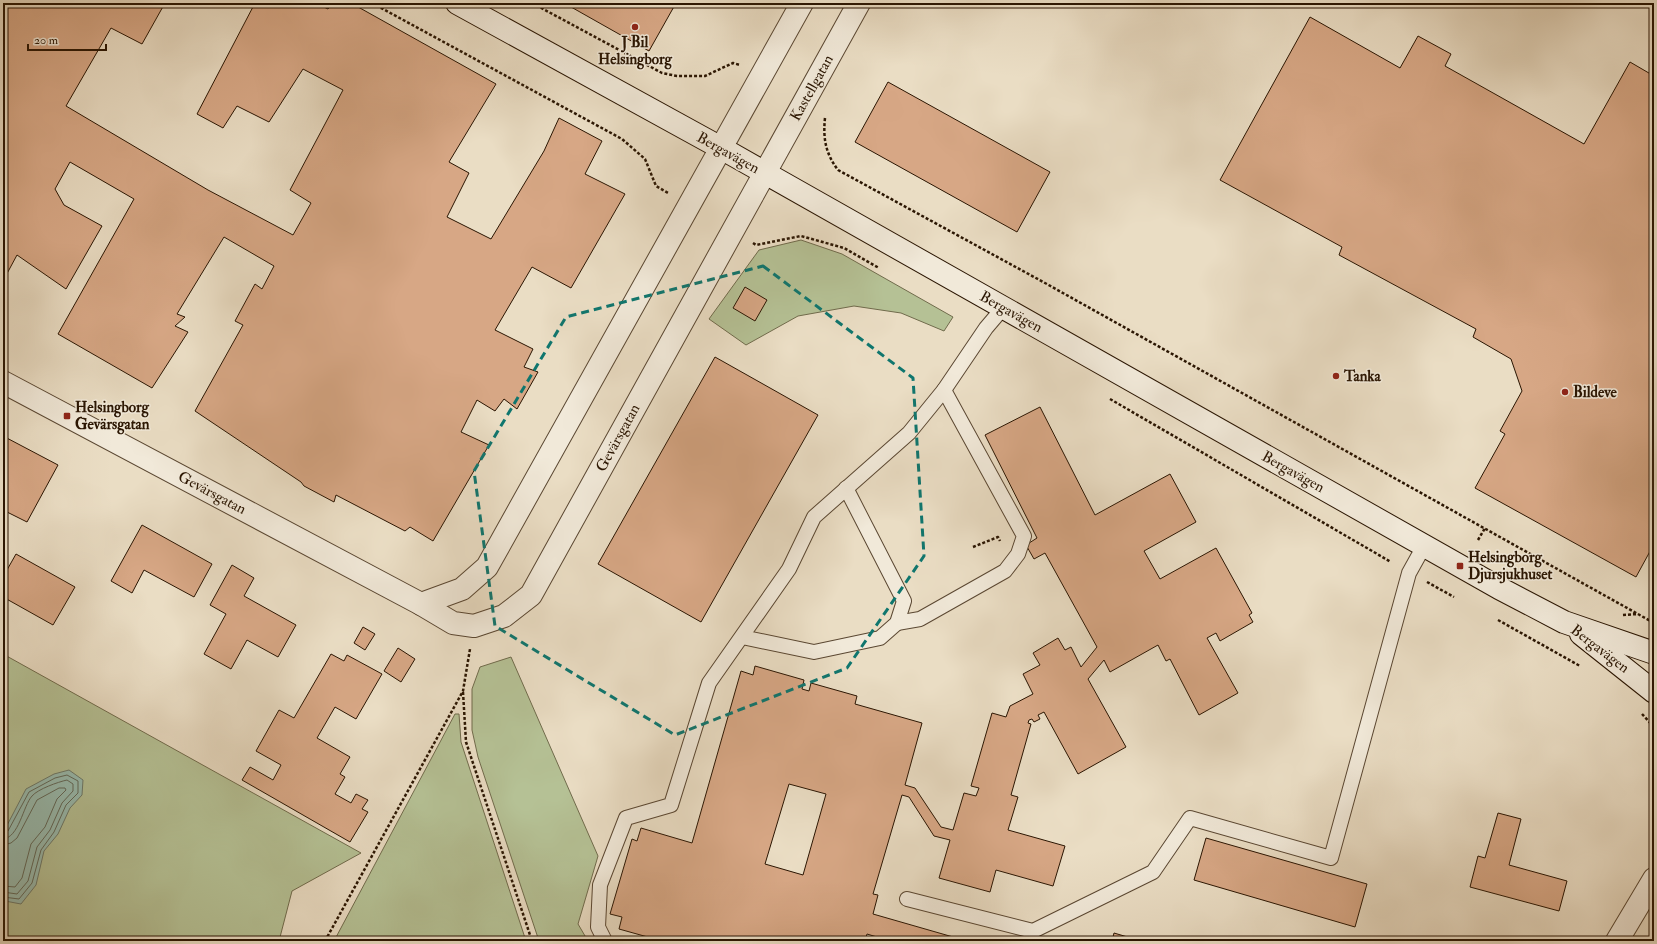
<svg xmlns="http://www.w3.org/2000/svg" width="1657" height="944" font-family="'IM FELL Double Pica',serif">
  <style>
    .green { fill: #b5c195; stroke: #706b4c }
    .water { fill: #98bcb0; stroke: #6c796a }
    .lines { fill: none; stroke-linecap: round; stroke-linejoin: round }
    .shore { stroke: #616859; stroke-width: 1 }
    .building { fill: #d7a785; stroke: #2a1502; fill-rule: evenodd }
    .lane-casing { stroke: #5a4732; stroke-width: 16 }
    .street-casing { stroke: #5a4732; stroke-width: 24 }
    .secondary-casing { stroke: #2a1502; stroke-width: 24 }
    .path { stroke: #2a1502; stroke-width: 2.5; stroke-dasharray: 3 2; stroke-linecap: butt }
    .lane { stroke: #f1e9d9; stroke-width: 14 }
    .street { stroke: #f1e9d9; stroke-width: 22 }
    .secondary { stroke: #f1e9d9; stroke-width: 22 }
    .marked { fill: none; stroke: #0f766e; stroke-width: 3; stroke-dasharray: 8 5; stroke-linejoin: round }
    .poi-dot { fill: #8f2418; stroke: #f1e9d9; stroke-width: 1.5 }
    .labels { text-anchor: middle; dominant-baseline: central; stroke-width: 3; stroke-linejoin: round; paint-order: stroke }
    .poi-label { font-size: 15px; font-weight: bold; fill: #2a1502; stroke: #f1e9d9; text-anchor: start }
    .street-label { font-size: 15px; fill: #2a1502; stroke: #f1e9d9 }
  </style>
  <rect width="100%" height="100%" fill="#eaddc4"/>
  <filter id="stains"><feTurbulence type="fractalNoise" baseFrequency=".005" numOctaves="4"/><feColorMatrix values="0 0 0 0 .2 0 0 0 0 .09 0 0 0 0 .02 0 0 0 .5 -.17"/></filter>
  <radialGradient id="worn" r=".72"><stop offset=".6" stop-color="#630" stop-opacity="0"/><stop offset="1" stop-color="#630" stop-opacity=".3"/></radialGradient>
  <g class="green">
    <path d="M 801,240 L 842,254 L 953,317 L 944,331 L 901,313 L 854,306 L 798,316 L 746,345 L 709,319 L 759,250 Z"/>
    <path d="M 3,654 L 361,853 L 292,891 L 279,941 L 3,941 Z"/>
    <path d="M 511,657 L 598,856 L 578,924 L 588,941 L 539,941 L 478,757 L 472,730 L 472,689 L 480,667 Z"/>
    <path d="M 455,714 L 459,714 L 461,742 L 526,941 L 334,941 Z"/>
  </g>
  <path class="water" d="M 69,770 L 83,780 L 82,795 L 70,808 L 58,834 L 44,851 L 36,885 L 21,904 L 5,901 L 3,900 L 3,833 L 26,789 L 54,774 Z"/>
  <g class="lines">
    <g class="shore">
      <path d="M 3,834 L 8,831 L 29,792 L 55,778 L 67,775 L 78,781 L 78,793 L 66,805 L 54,832 L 41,850 L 32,883 L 19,899 L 3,897"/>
      <path d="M 3,839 C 19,838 23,806 32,796 C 38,789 58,782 67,780 L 73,784 L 73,791 L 62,803 L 50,830 L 37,847 L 28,881 L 17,894 L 3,892"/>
      <path d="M 3,845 L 11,843 L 17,838 L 37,800 L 59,788 L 65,788 L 66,790 L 57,799 L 45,827 L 31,844 L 22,878 L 15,887 L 3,886"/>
    </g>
  </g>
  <g class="building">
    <path d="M 3,3 L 165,3 L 142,44 L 111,28 L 66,106 L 208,190 L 293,235 L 311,203 L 290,190 L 343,90 L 303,69 L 269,122 L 237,106 L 223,128 L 197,114 L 255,3 L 316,3 L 328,9 L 332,3 L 351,3 L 496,84 L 449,162 L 469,173 L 447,217 L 491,239 L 544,151 L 559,118 L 602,141 L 585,174 L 625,194 L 571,288 L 532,267 L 495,330 L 533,349 L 524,367 L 538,372 L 517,409 L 504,399 L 495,411 L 477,400 L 461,432 L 489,445 L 433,541 L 410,527 L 405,531 L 336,495 L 334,502 L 304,486 L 301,482 L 195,411 L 243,325 L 235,321 L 255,284 L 262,289 L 274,266 L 224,237 L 177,314 L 185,317 L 175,326 L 188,332 L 152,388 L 58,334 L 134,199 L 70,162 L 55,189 L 64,205 L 102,226 L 66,289 L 17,255 L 3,281 Z"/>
    <path d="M 564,3 L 676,3 L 649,51 Z"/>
    <path d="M 1310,17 L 1400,68 L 1418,36 L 1451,54 L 1445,66 L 1584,144 L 1630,62 L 1654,76 L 1654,544 L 1636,577 L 1475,488 L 1505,434 L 1500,431 L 1522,391 L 1511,359 L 1473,337 L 1476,329 L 1339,255 L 1342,247 L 1220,180 Z"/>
    <path d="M 888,82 L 1050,172 L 1017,232 L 855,142 Z"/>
    <path d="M 745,287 L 767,300 L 755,321 L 733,308 Z"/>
    <path d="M 715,357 L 818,415 L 701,622 L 598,564 Z"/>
    <path d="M 1040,407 L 1095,515 L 1170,474 L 1196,522 L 1144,551 L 1160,579 L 1216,548 L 1252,613 L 1249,615 L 1253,622 L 1220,641 L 1216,633 L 1207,638 L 1238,693 L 1199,715 L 1170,659 L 1166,661 L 1158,645 L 1110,672 L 1104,660 L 1088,679 L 1126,747 L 1078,774 L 1044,712 L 1038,715 L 1040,719 L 1034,722 L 1032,719 L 1029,720 L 1028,723 L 1031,724 L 1011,795 L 1018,797 L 1008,830 L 1065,846 L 1053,886 L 996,870 L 990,892 L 939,878 L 950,840 L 934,836 L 909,797 L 902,795 L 873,894 L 878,895 L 873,914 L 967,941 L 890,941 L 867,934 L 865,941 L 662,941 L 619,929 L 622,917 L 610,914 L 632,839 L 637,841 L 641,828 L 692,843 L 741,671 L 753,675 L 755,666 L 804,680 L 802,689 L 809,691 L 811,683 L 857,696 L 855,704 L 922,723 L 905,785 L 915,788 L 941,827 L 953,830 L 964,793 L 976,796 L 979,788 L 971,786 L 992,713 L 1006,717 L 1010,706 L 1033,694 L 1023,674 L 1040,665 L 1033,653 L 1058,638 L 1065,650 L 1071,647 L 1081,667 L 1097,647 L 1045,553 L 1034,559 L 1026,545 L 1037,538 L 985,435 ZM 789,784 L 826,794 L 803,875 L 765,864 Z"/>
    <path d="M 3,436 L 58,465 L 27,522 L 3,510 Z"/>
    <path d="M 142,525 L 212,564 L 194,597 L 144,570 L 132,593 L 111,581 Z"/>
    <path d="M 16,554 L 75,587 L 53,625 L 3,597 L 3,577 Z"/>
    <path d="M 232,565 L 254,578 L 244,596 L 296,625 L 278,657 L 247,640 L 231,669 L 204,654 L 226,614 L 210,605 Z"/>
    <path d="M 363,627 L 375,634 L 365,650 L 354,643 Z"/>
    <path d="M 398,648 L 415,659 L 401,682 L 384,671 Z"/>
    <path d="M 331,654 L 344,661 L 347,655 L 382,674 L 356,719 L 335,707 L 317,738 L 350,757 L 340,774 L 345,777 L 335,794 L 351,803 L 356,794 L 368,800 L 362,809 L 368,812 L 350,842 L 242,780 L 250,767 L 273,780 L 281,765 L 256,751 L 279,710 L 294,718 Z"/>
    <path d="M 1498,813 L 1521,819 L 1509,865 L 1567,881 L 1559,911 L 1470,887 L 1478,856 L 1485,858 Z"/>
    <path d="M 1206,838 L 1367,884 L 1355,927 L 1194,880 Z"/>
    <path d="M 1114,933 L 1141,941 L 1112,941 Z"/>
  </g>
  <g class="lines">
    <defs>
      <g id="lane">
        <path d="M 897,623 L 920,619 L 1005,571 L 1018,554 L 1024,536 L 944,390"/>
        <path d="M 742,637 L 814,652 L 880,638 L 897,623 L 904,601 L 846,488"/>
        <path d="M 907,899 L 1033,931 L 1153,872 L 1190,818 L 1331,858 L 1409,573 L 1424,546"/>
        <path d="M 605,941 L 598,927 L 600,885 L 626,818 L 671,805 L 709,683 L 789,569 L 814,517 L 909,433 L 944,390 L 986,328 L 1003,308"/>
      </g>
      <g id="street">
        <path d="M 3,382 L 421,604 L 453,623 L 474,626 L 504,616 L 531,595 L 859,3"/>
        <path d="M 421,604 L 462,589 L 487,567 L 802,3"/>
        <path d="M 1617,941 L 1654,879"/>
      </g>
      <g id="secondary">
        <path d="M 457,3 L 721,148 L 1499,588 L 1564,622 L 1654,653"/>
        <path d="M 1581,634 L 1654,692"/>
      </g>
    </defs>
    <use href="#lane" class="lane-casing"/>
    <use href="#street" class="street-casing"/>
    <use href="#secondary" class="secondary-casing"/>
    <g class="path">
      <path d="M 372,3 L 622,139 L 645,159 L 656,186 L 668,193"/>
      <path d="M 532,3 L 662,73 L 677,76 L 705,76 L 733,63 L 740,65"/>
      <path d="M 825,118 C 823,137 825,153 838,170 L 1045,283 L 1654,623"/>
      <path d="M 753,243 L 756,245 L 801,236 L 844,248 L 879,268"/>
      <path d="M 1110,399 L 1391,562"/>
      <path d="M 1478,540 L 1485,528"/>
      <path d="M 973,547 L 998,537 L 1000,541"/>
      <path d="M 1427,582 L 1454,597"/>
      <path d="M 1623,615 L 1638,614"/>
      <path d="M 1498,620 L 1580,666"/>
      <path d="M 463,692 L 466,742 L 532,941"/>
      <path d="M 1642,714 L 1654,727"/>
      <path d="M 325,941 L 463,691 L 470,649"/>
    </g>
    <use href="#lane" class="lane"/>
    <use href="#street" class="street"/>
    <use href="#secondary" class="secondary"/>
  </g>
  <path class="marked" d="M 763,266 L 913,378 L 924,556 L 847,668 L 675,735 L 495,626 L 474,471 L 566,317 Z"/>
  <g class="poi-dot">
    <circle cx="635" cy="27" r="4"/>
    <circle cx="1336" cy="376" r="4"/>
    <circle cx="1565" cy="392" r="4"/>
    <rect x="63" y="412" width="8" height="8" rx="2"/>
    <rect x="1456" y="562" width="8" height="8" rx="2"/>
  </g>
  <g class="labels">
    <g class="poi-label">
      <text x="635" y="42" text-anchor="middle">J Bil<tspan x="635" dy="17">Helsingborg</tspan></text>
      <text x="1344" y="376">Tanka</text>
      <text x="1573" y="392">Bildeve</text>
      <text x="75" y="407">Helsingborg<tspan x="75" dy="17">Gevärsgatan</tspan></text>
      <text x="1468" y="557">Helsingborg<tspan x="1468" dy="17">Djursjukhuset</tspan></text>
    </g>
    <g class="street-label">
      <text transform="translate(812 88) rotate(-61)">Kastellgatan</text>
      <text transform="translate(728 153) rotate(29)">Bergavägen</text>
      <text transform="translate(1011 312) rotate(29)">Bergavägen</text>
      <text transform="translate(618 438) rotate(-61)">Gevärsgatan</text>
      <text transform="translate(1293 472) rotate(29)">Bergavägen</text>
      <text transform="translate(212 493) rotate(28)">Gevärsgatan</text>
      <text transform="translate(1600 649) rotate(37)">Bergavägen</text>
    </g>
  </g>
  <rect width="1657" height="944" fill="none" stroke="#eaddc4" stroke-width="16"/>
  <rect x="4" y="4" width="1649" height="936" fill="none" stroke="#2a1502" stroke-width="2"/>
  <rect x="8" y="8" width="1641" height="928" fill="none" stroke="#2a1502"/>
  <path d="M28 44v6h78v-6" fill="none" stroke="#2a1502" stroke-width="2"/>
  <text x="34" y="44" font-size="12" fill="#2a1502" stroke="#f1e9d9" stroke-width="3" paint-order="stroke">20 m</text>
  <rect width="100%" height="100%" filter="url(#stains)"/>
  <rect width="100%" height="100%" fill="url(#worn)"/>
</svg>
